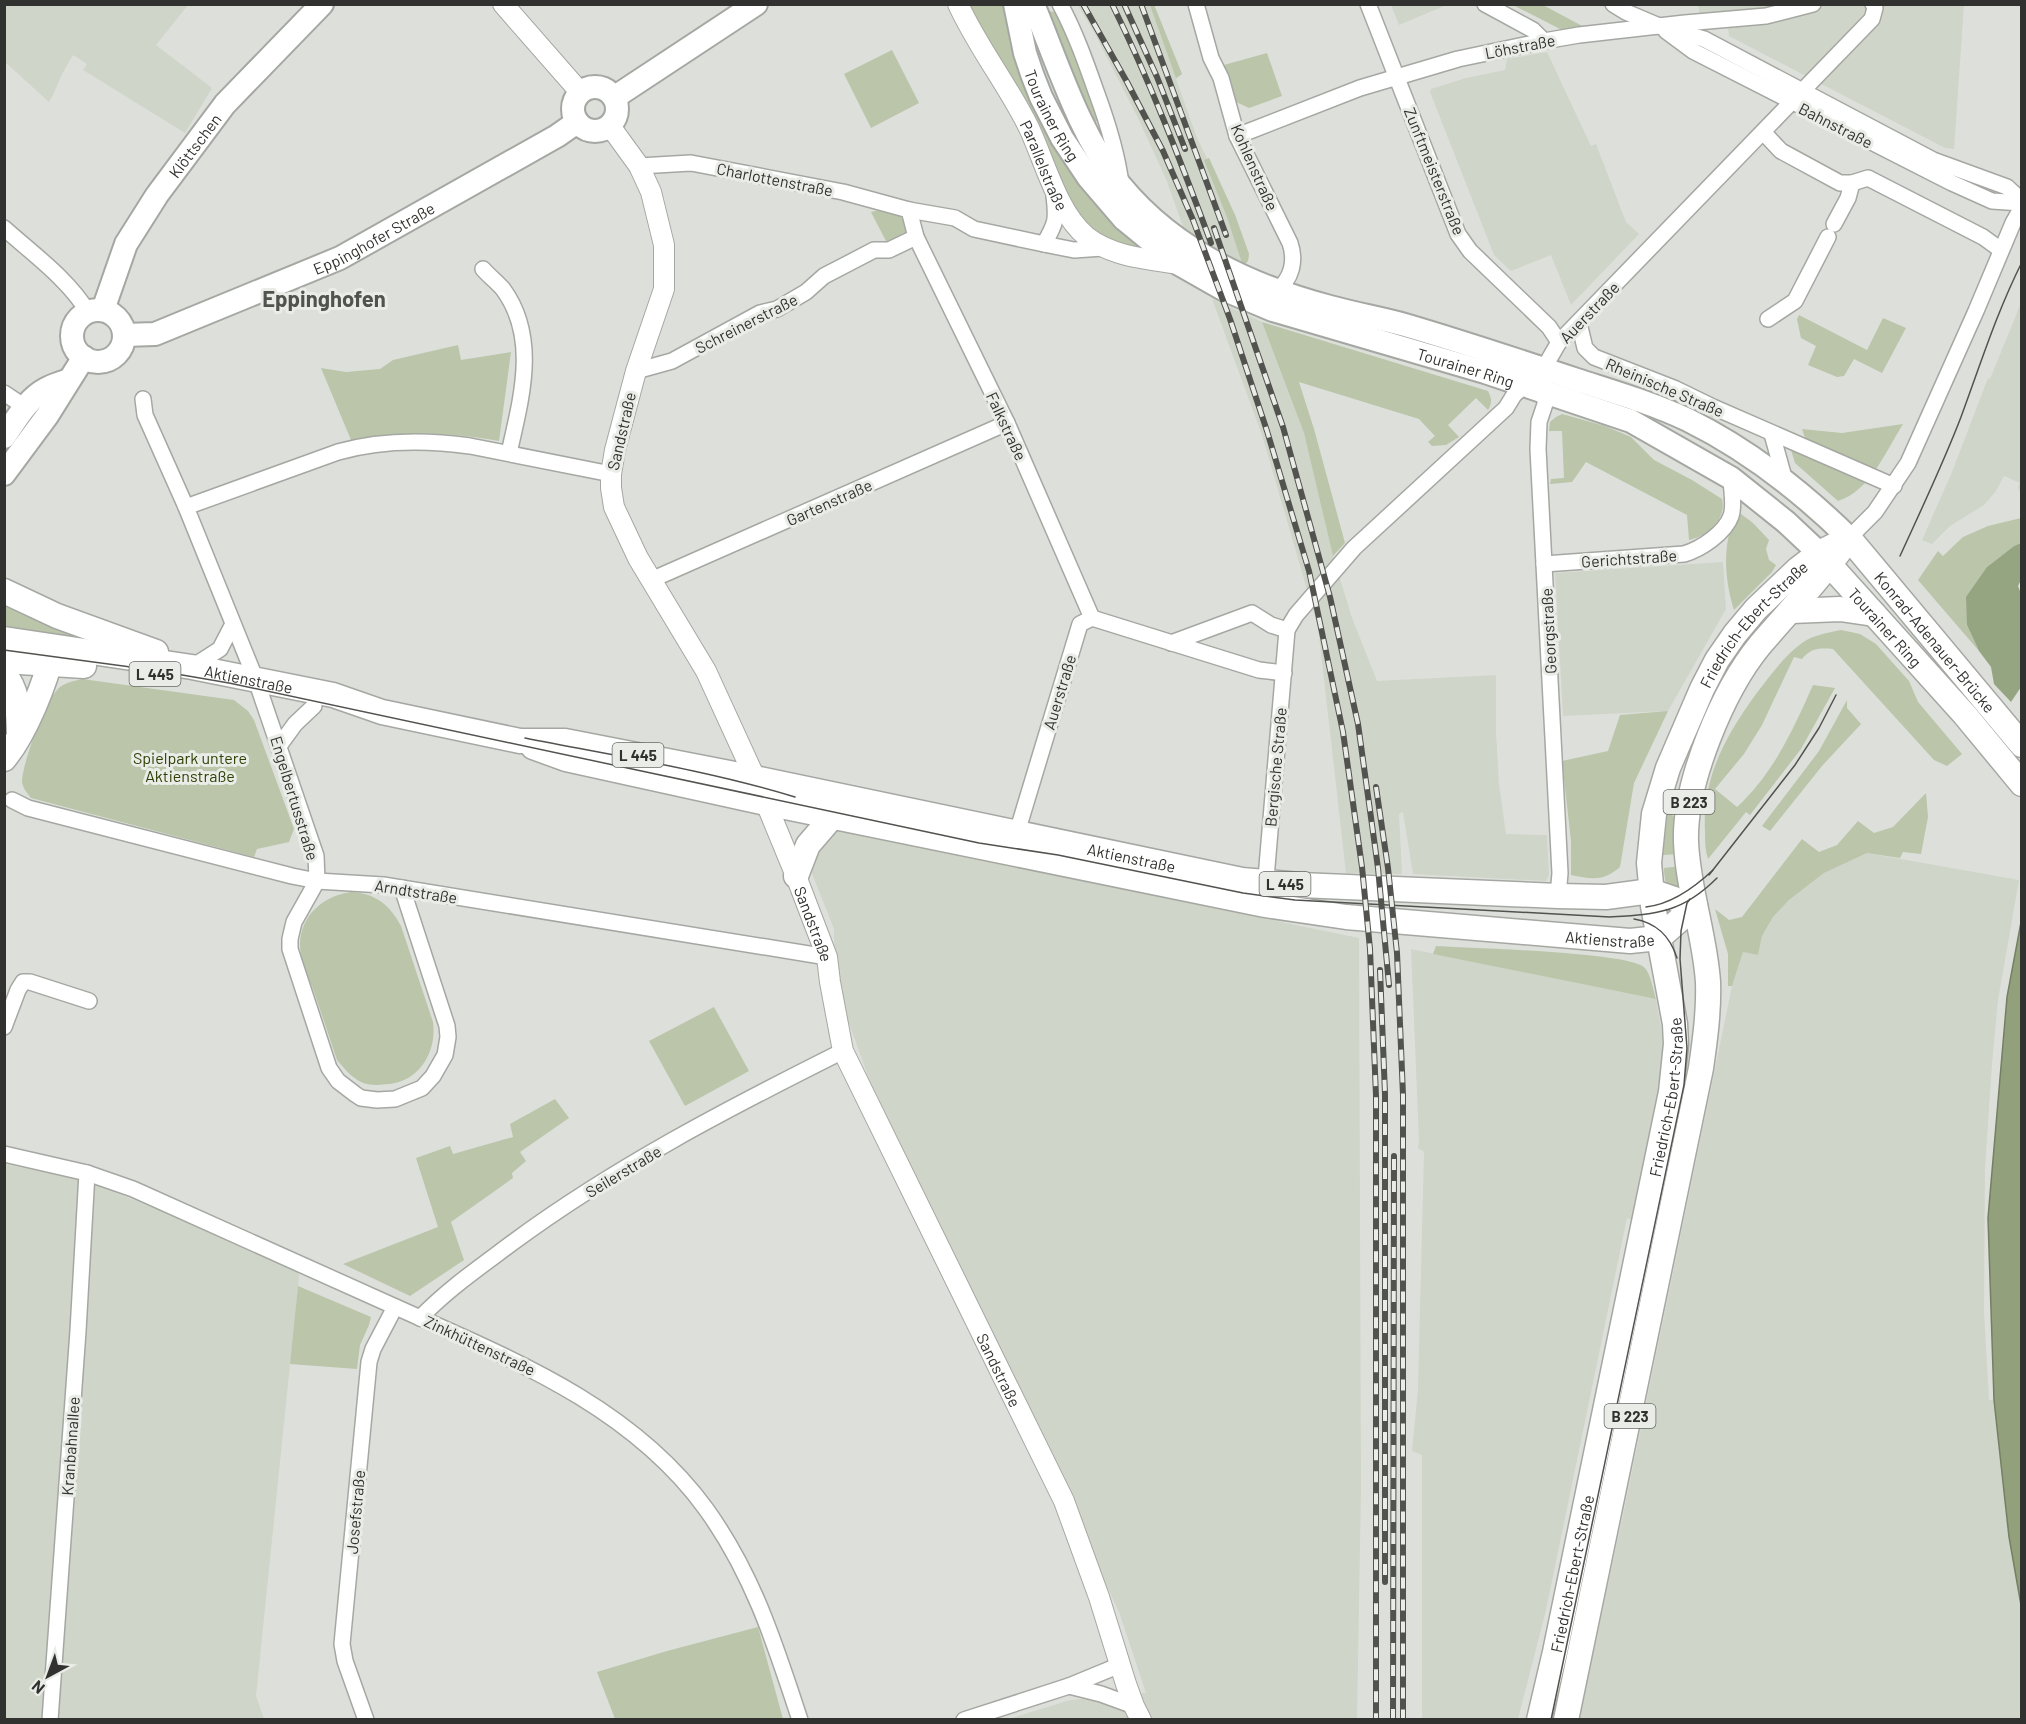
<svg xmlns="http://www.w3.org/2000/svg" width="2026" height="1724" font-family="Barlow,sans-serif">
  <style>
    .built { fill: #cfd5c8 }
    .green { fill: #bac5aa }
    .forest { fill: #96a581 }
    .water { fill: #92a07c; stroke: #757f65; stroke-width: 1.5 }
    .lines { fill: none; stroke-linecap: round; stroke-linejoin: round }
    .minor-casing { stroke: #a5a8a2; stroke-width: 18 }
    .tertiary-casing { stroke: #a5a8a2; stroke-width: 22 }
    .secondary-casing { stroke: #a5a8a2; stroke-width: 26 }
    .primary-casing { stroke: #a5a8a2; stroke-width: 27 }
    .minor { stroke: #fff; stroke-width: 15 }
    .tertiary { stroke: #fff; stroke-width: 20 }
    .secondary { stroke: #fff; stroke-width: 22 }
    .primary { stroke: #fff; stroke-width: 24 }
    .tram { stroke: #52534f; stroke-width: 1.5 }
    .rail-casing { stroke: #52534f; stroke-width: 6 }
    .rail { stroke: #eaede7; stroke-width: 4; stroke-dasharray: 11; stroke-linecap: butt }
    .labels { text-anchor: middle; dominant-baseline: central; stroke-width: 6; stroke-linejoin: round; paint-order: stroke }
    .shield { fill: #eaede7; stroke: #686a66; stroke-width: 1.5 }
    .shield-label { font-size: 15px; font-weight: bold; fill: #31322f }
    .street-label { font-size: 16px; fill: #31322f; stroke: #eaede7 }
    .park-label { font-size: 16px; fill: #304105; stroke: #eaede7 }
    .district-label { font-size: 22px; font-weight: bold; fill: #50534e; stroke: #eaede7 }
  </style>
  <rect width="100%" height="100%" fill="#dde0da"/>
  <g class="built">
    <path d="M 5,4 L 188,5 L 156,45 L 212,88 L 185,133 L 83,70 L 87,64 L 73,55 L 62,74 L 54,93 L 49,102 L 5,62 Z"/>
    <path d="M 1449,4 L 1399,25 L 1391,5 L 1391,4 Z"/>
    <path d="M 1078,5 L 1154,5 L 1182,74 L 1176,79 L 1197,138 L 1235,215 L 1249,254 L 1248,261 L 1243,266 L 1185,232 L 1166,179 L 1137,116 L 1095,34 Z"/>
    <path d="M 1698,5 L 1964,5 L 1954,149 L 1945,148 L 1729,36 L 1728,28 L 1700,15 Z"/>
    <path d="M 1547,52 L 1591,146 L 1596,144 L 1626,222 L 1639,234 L 1571,305 L 1551,255 L 1511,271 L 1494,255 L 1430,92 L 1431,89 L 1466,78 L 1505,70 L 1507,59 Z"/>
    <path d="M 1212,299 L 1262,322 L 1304,433 L 1334,559 L 1352,618 L 1377,681 L 1496,675 L 1496,732 L 1499,784 L 1506,834 L 1547,835 L 1549,875 L 1546,881 L 1413,874 L 1403,812 L 1399,814 L 1402,874 L 1346,873 L 1318,627 L 1262,435 Z"/>
    <path d="M 2021,303 L 2021,495 L 2018,487 L 2020,483 L 2004,476 L 1996,491 L 1984,505 L 1950,526 L 1932,544 L 1922,540 L 1952,472 L 1988,378 L 1990,379 Z"/>
    <path d="M 1723,562 L 1726,609 L 1668,711 L 1563,716 L 1555,573 Z"/>
    <path d="M 831,829 L 1359,938 L 1361,1488 L 1357,1719 L 1009,1719 L 1070,1700 L 1146,1693 L 1119,1612 L 869,1079 L 835,984 L 834,929 L 809,866 Z"/>
    <path d="M 1867,853 L 2019,880 L 1998,1000 L 1992,1064 L 1985,1168 L 1984,1311 L 1989,1400 L 1994,1400 L 2009,1537 L 2021,1605 L 2021,1719 L 1579,1720 L 1624,1510 L 1732,986 L 1743,952 L 1758,955 L 1762,936 L 1773,917 L 1789,900 L 1824,873 Z"/>
    <path d="M 1411,949 L 1656,999 L 1662,1033 L 1663,1067 L 1632,1220 L 1627,1218 L 1546,1610 L 1518,1719 L 1422,1719 L 1422,1455 L 1412,1451 L 1418,1389 L 1424,1152 L 1418,1148 L 1419,1141 Z"/>
    <path d="M 4,1164 L 87,1181 L 300,1267 L 256,1696 L 264,1719 L 5,1719 Z"/>
  </g>
  <g class="green">
    <path d="M 968,5 L 1006,5 L 1018,66 L 1148,250 L 1145,254 L 1105,239 L 1074,215 L 974,21 Z"/>
    <path d="M 1150,5 L 1154,5 L 1157,12 L 1182,74 L 1176,78 Z"/>
    <path d="M 1513,5 L 1543,5 L 1584,27 L 1562,30 Z"/>
    <path d="M 1043,10 L 1060,13 L 1098,121 L 1092,123 Z"/>
    <path d="M 892,50 L 919,103 L 871,128 L 844,74 Z"/>
    <path d="M 1267,53 L 1282,96 L 1249,108 L 1234,101 L 1224,65 Z"/>
    <path d="M 1209,158 L 1235,215 L 1249,254 L 1248,261 L 1243,266 L 1227,217 L 1204,160 Z"/>
    <path d="M 884,209 C 899,214 902,214 907,230 L 905,235 L 887,243 L 871,212 Z"/>
    <path d="M 1799,315 L 1867,350 L 1883,318 L 1906,328 L 1882,373 L 1854,359 L 1844,376 L 1837,377 L 1808,365 L 1816,346 L 1801,338 L 1797,319 Z"/>
    <path d="M 1262,322 L 1488,391 C 1492,399 1492,403 1488,410 L 1476,398 L 1448,425 L 1459,437 L 1446,445 L 1432,446 L 1428,442 L 1435,436 L 1419,419 L 1299,382 L 1314,429 L 1345,543 L 1333,556 L 1304,433 Z"/>
    <path d="M 458,345 L 461,360 L 511,352 L 499,441 C 444,431 406,432 351,440 L 321,368 L 346,372 L 380,369 L 393,360 Z"/>
    <path d="M 1562,414 L 1605,426 L 1631,437 L 1654,460 L 1692,480 L 1722,499 C 1727,520 1707,536 1689,540 L 1687,515 L 1586,462 L 1572,482 L 1550,484 L 1551,479 L 1564,478 L 1562,431 L 1549,431 L 1550,422 L 1556,417 Z"/>
    <path d="M 1903,424 C 1886,451 1870,491 1838,501 L 1795,463 L 1790,447 L 1805,438 L 1802,429 L 1842,433 Z"/>
    <path d="M 1737,511 L 1753,523 L 1769,540 L 1766,549 L 1769,560 L 1776,565 L 1772,572 L 1734,610 C 1724,578 1722,542 1737,511 Z"/>
    <path d="M 2021,518 L 2021,543 L 2014,546 L 1987,567 L 1967,625 L 1979,651 L 1918,580 L 1938,551 L 1943,556 L 1963,537 L 1988,526 Z"/>
    <path d="M 4,600 L 98,641 L 54,636 L 5,626 Z"/>
    <path d="M 1841,630 L 1860,634 L 1876,644 L 1909,681 L 1918,702 L 1962,754 L 1947,766 L 1934,760 L 1833,649 C 1819,648 1811,648 1802,659 L 1794,657 L 1762,725 L 1744,754 L 1715,789 L 1737,807 C 1773,774 1793,730 1813,685 L 1835,688 L 1801,749 L 1750,815 L 1746,812 L 1708,859 C 1705,850 1705,841 1705,832 C 1702,778 1725,737 1756,694 C 1770,676 1783,657 1802,643 C 1813,635 1827,633 1841,630 Z"/>
    <path d="M 82,679 L 234,700 L 248,711 L 254,720 L 294,829 L 289,842 L 257,849 L 254,857 L 31,798 C 27,793 23,788 22,782 C 22,764 46,698 60,687 C 67,682 74,681 82,679 Z"/>
    <path d="M 1847,700 L 1847,708 L 1861,724 L 1822,766 L 1770,831 L 1762,826 L 1819,751 Z"/>
    <path d="M 1668,711 L 1634,783 L 1620,867 C 1603,882 1591,879 1571,875 L 1571,841 L 1562,761 L 1608,751 L 1620,715 Z"/>
    <path d="M 1926,793 L 1928,817 L 1921,854 L 1903,852 L 1900,858 L 1867,853 L 1824,873 L 1789,900 L 1773,917 L 1762,936 L 1758,955 L 1743,952 L 1732,986 L 1728,986 L 1728,954 L 1715,909 L 1729,920 L 1742,917 L 1802,839 L 1819,852 L 1837,845 L 1858,821 L 1874,833 L 1893,827 Z"/>
    <path d="M 1668,809 L 1679,824 L 1680,854 L 1663,855 Z"/>
    <path d="M 1681,866 L 1683,883 C 1668,901 1664,880 1664,868 Z"/>
    <path d="M 351,892 C 375,893 390,905 401,926 L 433,1022 C 437,1051 420,1081 389,1084 C 381,1085 369,1086 361,1082 C 351,1077 344,1068 337,1060 C 329,1036 321,1012 313,989 C 308,975 300,959 300,944 C 301,915 323,896 351,892 Z"/>
    <path d="M 1436,946 C 1466,948 1632,952 1645,968 C 1651,975 1653,990 1656,999 L 1433,954 Z"/>
    <path d="M 714,1007 L 749,1071 L 685,1106 L 649,1041 Z"/>
    <path d="M 555,1099 L 569,1118 L 520,1152 L 526,1161 L 512,1173 L 513,1178 L 451,1222 L 464,1260 L 410,1296 L 343,1264 L 438,1227 L 416,1158 L 450,1146 L 453,1154 L 513,1137 L 510,1124 Z"/>
    <path d="M 298,1286 L 371,1317 L 369,1325 L 360,1345 L 357,1369 L 290,1364 Z"/>
    <path d="M 758,1627 L 783,1719 L 615,1719 L 597,1672 L 667,1651 Z"/>
  </g>
  <path class="forest" d="M 2021,543 L 2021,580 L 2018,586 L 2022,596 L 2021,687 L 2011,702 L 1994,684 L 1991,667 L 1979,651 L 1967,625 L 1966,597 L 1987,567 L 2014,546 Z"/>
  <path class="water" d="M 2021,922 L 2022,923 L 2021,1605 L 2009,1537 L 1994,1400 L 1988,1218 L 2007,997 Z"/>
  <g class="lines">
    <defs>
      <g id="minor">
        <path d="M 1060,4 C 1076,34 1086,63 1097,94 C 1108,124 1117,152 1121,184"/>
        <path d="M 1196,4 L 1211,58 L 1221,78 L 1237,136 L 1290,243 C 1296,261 1292,279 1276,291"/>
        <path d="M 1368,4 L 1458,234 L 1470,251 L 1549,327 L 1559,342"/>
        <path d="M 1485,4 L 1533,30 L 1544,41"/>
        <path d="M 1613,4 L 1626,12 L 1659,26 L 1704,39 L 1933,160 L 2007,187 L 2022,201"/>
        <path d="M 1666,31 L 1693,51 L 1952,183 L 1992,201 L 2022,203"/>
        <path d="M 1763,132 L 1781,151 L 1840,183 L 1852,183 L 1868,178 L 1983,237 L 2001,250"/>
        <path d="M 1237,136 L 1360,88 L 1458,59 L 1544,41 L 1579,35 L 1685,23 L 1766,16 L 1813,4"/>
        <path d="M 639,166 L 691,163 L 843,192 L 909,210 L 955,218 L 974,229 L 1044,244 L 1074,250 L 1103,248"/>
        <path d="M 909,210 L 916,237 L 1007,423 L 1092,618"/>
        <path d="M 1834,224 L 1848,198 L 1852,183"/>
        <path d="M 4,228 C 33,254 68,279 88,312"/>
        <path d="M 1044,244 C 1056,223 1057,220 1054,196"/>
        <path d="M 483,269 C 489,276 497,282 503,289 C 539,338 521,399 509,453"/>
        <path d="M 1768,319 L 1795,301 L 1828,237"/>
        <path d="M 1579,323 L 1585,348 L 1594,357 L 1676,389 L 1713,407 L 1894,486"/>
        <path d="M 636,371 L 672,361 L 760,313 L 777,309 L 806,292 L 824,276 L 874,250 L 889,250 L 916,237"/>
        <path d="M 1545,386 L 1545,404 L 1539,422 L 1538,449 L 1560,873 L 1558,896"/>
        <path d="M 4,393 L 25,407"/>
        <path d="M 143,399 L 145,415 L 186,507 L 256,680 L 316,856 L 317,881 L 294,922 L 290,939 L 290,949 L 329,1068 L 338,1081 L 355,1094 L 361,1098 L 377,1100 L 395,1099 L 422,1088 L 433,1076 L 445,1055 L 448,1037 L 447,1026 L 402,888"/>
        <path d="M 1772,434 L 1785,481"/>
        <path d="M 186,507 L 338,452 C 380,440 427,440 470,446 L 611,474"/>
        <path d="M 1849,538 L 1875,512 L 1908,463 L 1976,311 L 2013,223 L 2022,207"/>
        <path d="M 1544,564 L 1684,554 C 1701,549 1725,533 1731,516 C 1735,505 1731,489 1731,478"/>
        <path d="M 651,580 L 1007,423"/>
        <path d="M 1171,643 L 1252,613 L 1271,625 L 1287,630"/>
        <path d="M 192,667 L 220,649 L 233,624"/>
        <path d="M 279,746 L 295,724 L 314,706"/>
        <path d="M 12,800 L 28,808 L 292,876 L 317,881 L 383,885 L 827,957"/>
        <path d="M 1015,839 L 1080,624 L 1092,618 L 1259,670 L 1284,673"/>
        <path d="M 1265,890 L 1287,630 L 1296,615 L 1354,548 L 1506,408 L 1514,395 L 1544,368 L 1559,342 L 1872,19 L 1875,8 L 1873,4"/>
        <path d="M 4,1027 L 18,990 L 23,982 L 30,982 L 89,1001"/>
        <path d="M 4,1154 L 87,1173 L 133,1189 C 218,1227 304,1266 389,1304 C 504,1356 629,1403 706,1509 C 753,1574 775,1644 800,1720"/>
        <path d="M 420,1318 C 448,1289 480,1267 512,1243 C 615,1167 729,1108 843,1051"/>
        <path d="M 1069,1686 L 1101,1694 L 1134,1706"/>
        <path d="M 50,1720 L 78,1331 L 87,1173"/>
        <path d="M 366,1720 L 345,1661 L 342,1644 L 369,1362 L 373,1349 L 395,1307"/>
        <path d="M 964,1720 L 1069,1686 L 1120,1665"/>
      </g>
      <g id="tertiary">
        <path d="M 503,4 L 580,92"/>
        <path id="s1" d="M 958,4 C 978,48 1008,85 1029,128 C 1045,162 1058,214 1087,237 C 1113,257 1148,259 1179,264"/>
        <path id="s2" d="M 610,126 L 639,166 L 651,192 L 664,245 L 664,289 L 636,371 L 615,450 L 611,474 L 611,488 L 614,507 L 638,558 L 706,671 L 761,791 L 796,876 L 827,957 L 830,982 L 843,1051 L 1064,1501 L 1099,1597 L 1126,1684 L 1134,1706 L 1141,1720"/>
      </g>
      <g id="secondary">
        <path id="s3" d="M 1015,4 L 1025,53 L 1032,74 L 1041,97 L 1062,138 L 1088,177 L 1124,219 L 1179,264 L 1223,289 L 1273,310 L 1485,372 L 1631,421 L 1731,478 L 1786,522 L 1819,553"/>
        <path d="M 1033,4 C 1058,64 1079,134 1120,185 C 1173,250 1250,286 1330,307 C 1355,314 1380,318 1405,325 C 1463,342 1520,361 1577,380 C 1614,392 1652,403 1688,420 C 1749,450 1801,491 1849,538"/>
        <circle cx="595" cy="109" r="22"/>
        <path d="M 615,97 L 756,4"/>
        <path id="s4" d="M 103,310 L 126,244 L 157,195 L 225,104 L 322,4"/>
        <circle cx="98" cy="336" r="26"/>
        <path id="s5" d="M 124,335 L 155,334 L 340,258 L 557,136 L 577,122"/>
        <path d="M 4,437 C 16,420 27,399 46,389 C 53,385 61,383 69,380"/>
        <path d="M 4,474 L 47,416 L 84,357"/>
      </g>
      <g id="primary">
        <path id="s6" d="M 1849,538 L 2022,745"/>
        <path id="s7" d="M 1820,554 L 1965,715 L 2022,784"/>
        <path d="M 4,591 L 57,616 L 156,652"/>
        <path d="M 1792,611 L 1840,609 L 1874,614"/>
        <path id="s8" d="M 4,639 L 192,667 L 333,695 L 382,712 L 520,741 L 565,741 L 755,778 L 1242,880 L 1300,885 L 1558,896 L 1606,897 L 1651,891 L 1695,906"/>
        <path d="M 4,661 L 84,666"/>
        <path d="M 4,674 C 19,691 18,713 19,734"/>
        <path id="s9" d="M 533,747 L 566,759 L 766,803 L 1265,905 L 1346,917 L 1630,941 L 1659,938 L 1695,906"/>
        <path d="M 4,759 C 25,734 46,682 53,650"/>
        <path d="M 796,876 L 808,845 L 833,816"/>
        <path id="s10" d="M 1539,1720 L 1555,1652 L 1671,1092 L 1676,1044 L 1675,1024 L 1653,906 L 1649,863 L 1654,814 L 1668,768 L 1702,689 L 1717,660 L 1735,634 L 1756,609 L 1798,569 L 1819,553 L 1849,538"/>
        <path d="M 1566,1720 L 1701,1068 C 1705,1040 1709,1011 1708,982 C 1705,935 1688,890 1686,842 C 1684,783 1723,690 1760,645 C 1790,610 1821,578 1848,540"/>
      </g>
    </defs>
    <use href="#minor" class="minor-casing"/>
    <use href="#tertiary" class="tertiary-casing"/>
    <use href="#secondary" class="secondary-casing"/>
    <use href="#primary" class="primary-casing"/>
    <use href="#minor" class="minor"/>
    <use href="#tertiary" class="tertiary"/>
    <use href="#secondary" class="secondary"/>
    <use href="#primary" class="primary"/>
    <g class="tram">
      <path d="M 1900,556 C 1921,510 1943,464 1961,417 C 1981,363 1996,314 2022,262"/>
      <path d="M 4,650 L 153,670 L 229,683 L 979,843 L 1058,855 L 1243,893 L 1295,900 L 1610,917 C 1657,914 1682,913 1717,878"/>
      <path d="M 525,738 C 615,756 707,770 795,797"/>
      <path d="M 1709,875 L 1795,765 L 1819,728 L 1836,695"/>
      <path d="M 1646,907 C 1672,904 1694,888 1713,870"/>
      <path d="M 1634,919 C 1657,923 1670,936 1677,958"/>
      <path d="M 1551,1720 L 1684,1085 L 1687,1048 L 1680,959 L 1681,931 L 1687,903 L 1690,899"/>
    </g>
    <defs>
      <g id="rail">
        <path d="M 1083,4 L 1127,82 L 1163,151 L 1193,220 L 1230,319 L 1267,431 L 1309,571 L 1343,732 L 1362,867 L 1370,949 L 1376,1096 L 1376,1720"/>
        <path d="M 1112,4 C 1150,81 1181,162 1211,243"/>
        <path d="M 1124,4 L 1157,77 L 1185,149"/>
        <path d="M 1141,4 L 1226,235"/>
        <path d="M 1214,228 L 1283,427 L 1330,597 L 1358,724 L 1378,868 L 1389,985"/>
        <path d="M 1376,787 L 1388,868 L 1397,953 L 1403,1095 L 1403,1720"/>
        <path d="M 1380,970 L 1385,1094 L 1385,1582"/>
        <path d="M 1393,1720 L 1394,1156"/>
      </g>
    </defs>
    <use href="#rail" class="rail-casing"/>
    <use href="#rail" class="rail"/>
  </g>
  <g class="labels">
    <g class="shield">
      <rect x="129.5" y="662" width="51" height="24" rx="4.5"/>
      <rect x="612.5" y="743" width="51" height="24" rx="4.5"/>
      <rect x="1663.5" y="790" width="51" height="24" rx="4.5"/>
      <rect x="1259.5" y="872" width="51" height="24" rx="4.5"/>
      <rect x="1604.5" y="1404" width="51" height="24" rx="4.5"/>
    </g>
    <g class="shield-label">
      <text x="155" y="674">L 445</text>
      <text x="638" y="755">L 445</text>
      <text x="1689" y="802">B 223</text>
      <text x="1285" y="884">L 445</text>
      <text x="1630" y="1416">B 223</text>
    </g>
    <g class="street-label">
      <text transform="translate(1520 46) rotate(-11)">Löhstraße</text>
      <text stroke="none"><textPath href="#s3" startOffset="118">Tourainer Ring</textPath></text>
      <text transform="translate(1836 125) rotate(27)">Bahnstraße</text>
      <text stroke="none"><textPath href="#s4" startOffset="190">Klöttschen</textPath></text>
      <text stroke="none"><textPath href="#s1" startOffset="183">Parallelstraße</textPath></text>
      <text transform="translate(1255 167) rotate(66)">Kohlenstraße</text>
      <text transform="translate(1435 171) rotate(68)">Zunftmeisterstraße</text>
      <text transform="translate(775 179) rotate(11)">Charlottenstraße</text>
      <text stroke="none"><textPath href="#s5" startOffset="270">Eppinghofer Straße</textPath></text>
      <text transform="translate(1589 312) rotate(-46)">Auerstraße</text>
      <text transform="translate(746 323) rotate(-27)">Schreinerstraße</text>
      <text stroke="none"><textPath href="#s3" startOffset="622">Tourainer Ring</textPath></text>
      <text transform="translate(1665 387) rotate(23)">Rheinische Straße</text>
      <text transform="translate(1007 426) rotate(65)">Falkstraße</text>
      <text transform="translate(621 431) rotate(-77)">Sandstraße</text>
      <text transform="translate(829 502) rotate(-24)">Gartenstraße</text>
      <text transform="translate(1629 558) rotate(-4)">Gerichtstraße</text>
      <text stroke="none"><textPath href="#s10" startOffset="1140">Friedrich-Ebert-Straße</textPath></text>
      <text stroke="none"><textPath href="#s7" startOffset="98">Tourainer Ring</textPath></text>
      <text transform="translate(1548 631) rotate(-93)">Georgstraße</text>
      <text stroke="none"><textPath href="#s6" startOffset="135">Konrad-Adenauer-Brücke</textPath></text>
      <text stroke="none"><textPath href="#s8" startOffset="248">Aktienstraße</textPath></text>
      <text transform="translate(1059 692) rotate(-73)">Auerstraße</text>
      <text transform="translate(1275 767) rotate(-85)">Bergische Straße</text>
      <text transform="translate(295 798) rotate(73)">Engelbertusstraße</text>
      <text stroke="none"><textPath href="#s8" startOffset="1150">Aktienstraße</textPath></text>
      <text transform="translate(416 891) rotate(9)">Arndtstraße</text>
      <text stroke="none"><textPath href="#s2" startOffset="866">Sandstraße</textPath></text>
      <text stroke="none"><textPath href="#s9" startOffset="1096">Aktienstraße</textPath></text>
      <text stroke="none"><textPath href="#s10" startOffset="636">Friedrich-Ebert-Straße</textPath></text>
      <text transform="translate(623 1171) rotate(-31)">Seilerstraße</text>
      <text transform="translate(480 1345) rotate(25)">Zinkhüttenstraße</text>
      <text stroke="none"><textPath href="#s2" startOffset="1352">Sandstraße</textPath></text>
      <text transform="translate(70 1446) rotate(-86)">Kranbahnallee</text>
      <text transform="translate(355 1512) rotate(-85)">Josefstraße</text>
      <text stroke="none"><textPath href="#s10" startOffset="150">Friedrich-Ebert-Straße</textPath></text>
    </g>
    <g class="park-label">
      <text x="190" y="757">Spielpark untere<tspan x="190" dy="18">Aktienstraße</tspan></text>
    </g>
    <g class="district-label">
      <text x="324" y="298">Eppinghofen</text>
    </g>
  </g>
  <rect width="2026" height="1724" fill="none" stroke="#31322f" stroke-width="12"/>
  <g transform="translate(48 1676) rotate(221)" stroke="#eaede7" stroke-width="4.5" paint-order="stroke">
  <path d="M0-4.5L10 22L0 15L-10 22Z" fill="#31322f"/>
  <text y="-9" font-size="16" font-weight="bold" text-anchor="middle" fill="#31322f">N</text>
  </g>
</svg>
